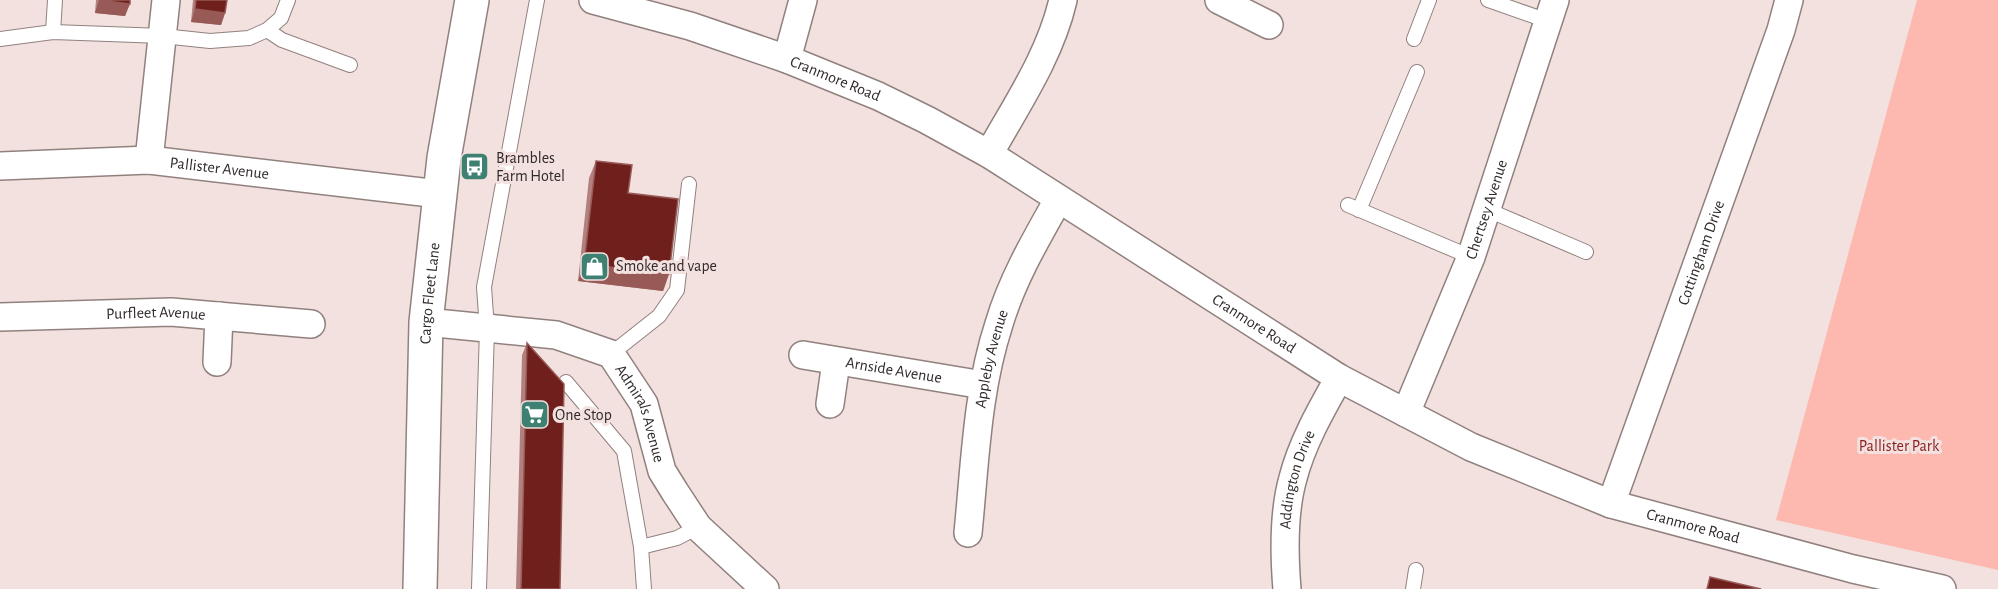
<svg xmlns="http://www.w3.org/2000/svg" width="1998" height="589" font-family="'Alegreya Sans',sans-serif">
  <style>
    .green { fill: #fdb8af }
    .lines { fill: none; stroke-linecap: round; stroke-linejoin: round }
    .lane-casing { stroke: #91817e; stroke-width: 16 }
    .street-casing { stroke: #91817e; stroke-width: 30 }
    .primary-casing { stroke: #91817e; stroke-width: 36 }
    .lane { stroke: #fff; stroke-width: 14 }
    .street { stroke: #fff; stroke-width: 27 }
    .primary { stroke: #fff; stroke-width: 33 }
    .wall { fill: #b2807e }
    .shaded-wall { fill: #975a56 }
    .building { fill: #70201c; stroke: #975a56; stroke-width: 1.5 }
    .labels { text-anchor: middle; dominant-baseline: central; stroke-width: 6; stroke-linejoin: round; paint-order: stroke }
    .street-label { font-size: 16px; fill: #302a29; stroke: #f3e1df }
    .poi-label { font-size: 16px; fill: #302a29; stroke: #f3e1df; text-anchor: start }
    .park-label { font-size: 16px; fill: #8a1e1c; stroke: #f3e1df }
  </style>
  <rect width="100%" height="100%" fill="#f3e1df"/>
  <path class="green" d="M 1917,0 L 1998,0 L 1998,570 L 1776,520 Z"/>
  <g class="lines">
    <defs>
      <g id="lane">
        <path d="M 1488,0 L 1548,21"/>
        <path d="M 267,30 L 282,40 L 350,65"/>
        <path d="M 53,32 L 55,0"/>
        <path d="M 0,39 L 53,32 L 163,36 L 210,41 L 249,38 L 267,30 L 281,18 L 288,0"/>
        <path d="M 1414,39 L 1429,0"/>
        <path d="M 1348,205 L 1471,257"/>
        <path d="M 1359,210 L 1417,72"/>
        <path d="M 1488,210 L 1586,252"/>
        <path d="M 611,354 L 659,316 L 677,290 L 689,184"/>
        <path d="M 566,382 L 624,451 L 641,547 L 644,589"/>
        <path d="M 641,547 L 677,538 L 698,527"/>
        <path d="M 479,589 L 487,329 L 484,287 L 537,0"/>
        <path d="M 1413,589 L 1416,570"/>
      </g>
      <g id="street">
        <path id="s1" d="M 593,0 L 690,26 L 787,59 L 878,96 L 927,120 L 989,154 L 1339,378 L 1471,447 L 1611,504 L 1853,569 L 1942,589"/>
        <path d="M 1219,0 L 1269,25"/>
        <path d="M 787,59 L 803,0"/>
        <path d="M 989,154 C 1017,104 1050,56 1063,0"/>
        <path d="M 149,160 L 166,0"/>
        <path id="s2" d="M 0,166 L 149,160 L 439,194"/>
        <path id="s3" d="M 0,317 L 171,312 L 311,324"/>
        <path id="s4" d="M 426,322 L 556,335 L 611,354 L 644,404 L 662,471 L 675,492 L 698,527 L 765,589"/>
        <path id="s5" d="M 803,355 L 983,385"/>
        <path d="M 217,362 L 219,316"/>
        <path d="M 830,404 L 836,362"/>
        <path id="s6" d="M 1406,413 L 1471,257 L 1555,0"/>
        <path id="s7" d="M 1611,504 L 1781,30 L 1789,0"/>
        <path id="s8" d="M 968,533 C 975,463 977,391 999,324 C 1012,280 1036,239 1058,200"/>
        <path id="s9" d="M 1287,589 C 1284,553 1283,513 1293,478 C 1302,443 1321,410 1339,378"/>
      </g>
      <g id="primary">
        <path id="s10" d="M 420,589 L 426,322 L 444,158 L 472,0"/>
      </g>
    </defs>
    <use href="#lane" class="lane-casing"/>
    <use href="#street" class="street-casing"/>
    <use href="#primary" class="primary-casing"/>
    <use href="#lane" class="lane"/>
    <use href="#street" class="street"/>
    <use href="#primary" class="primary"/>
  </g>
  <g class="wall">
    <path d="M 96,0 L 130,0 L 125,16 L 95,13 Z"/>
    <path d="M 193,0 L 227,0 L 225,13 L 221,25 L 191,22 Z"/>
    <path d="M 596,161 L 628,193 L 669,274 L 663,291 L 578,281 L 589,178 Z"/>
    <path d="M 527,343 L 560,589 L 516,589 L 522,355 Z"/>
  </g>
  <g class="shaded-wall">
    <path d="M 99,0 L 130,4 L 125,16 L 95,13 Z"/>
    <path d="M 195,9 L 225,13 L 221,25 L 191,22 Z"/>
    <path d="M 584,264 L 669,274 L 663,291 L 578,281 Z"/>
  </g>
  <g class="building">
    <path d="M 99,0 L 130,0 L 130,4 Z"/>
    <path d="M 196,0 L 227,0 L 225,13 L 195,9 Z"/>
    <path d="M 596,161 L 632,165 L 628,193 L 678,199 L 669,274 L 584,264 Z"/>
    <path d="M 527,343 L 564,384 L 560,589 L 521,589 Z"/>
    <path d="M 1710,577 L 1761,589 L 1707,589 Z"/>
  </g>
  <defs>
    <symbol id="bus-square" viewBox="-11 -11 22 22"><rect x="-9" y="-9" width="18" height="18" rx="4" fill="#3e8071" stroke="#f3e1df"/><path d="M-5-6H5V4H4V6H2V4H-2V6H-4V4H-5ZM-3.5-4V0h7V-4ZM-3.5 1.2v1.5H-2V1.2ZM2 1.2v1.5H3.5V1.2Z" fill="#fff"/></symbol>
    <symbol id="shop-square" viewBox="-11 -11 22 22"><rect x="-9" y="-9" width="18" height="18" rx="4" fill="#3e8071" stroke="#f3e1df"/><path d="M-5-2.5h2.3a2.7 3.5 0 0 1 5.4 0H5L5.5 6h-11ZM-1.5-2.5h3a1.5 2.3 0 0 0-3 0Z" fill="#fff"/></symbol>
    <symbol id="supermarket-square" viewBox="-11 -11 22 22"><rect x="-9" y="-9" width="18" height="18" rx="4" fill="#3e8071" stroke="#f3e1df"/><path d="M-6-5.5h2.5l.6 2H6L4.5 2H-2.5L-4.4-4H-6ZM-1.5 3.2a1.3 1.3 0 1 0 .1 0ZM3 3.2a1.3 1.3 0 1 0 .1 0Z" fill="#fff"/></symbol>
  </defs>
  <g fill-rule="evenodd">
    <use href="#bus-square" x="458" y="150" width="33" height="33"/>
    <use href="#shop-square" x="578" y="250" width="33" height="33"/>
    <use href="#supermarket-square" x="518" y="398" width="33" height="33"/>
  </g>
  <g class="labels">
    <g class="street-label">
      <text stroke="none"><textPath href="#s1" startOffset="255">Cranmore Road</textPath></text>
      <text stroke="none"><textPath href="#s2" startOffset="220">Pallister Avenue</textPath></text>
      <text stroke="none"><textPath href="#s6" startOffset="219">Chertsey Avenue</textPath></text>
      <text stroke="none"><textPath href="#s7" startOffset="267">Cottingham Drive</textPath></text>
      <text stroke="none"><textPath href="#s10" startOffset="296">Cargo Fleet Lane</textPath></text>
      <text stroke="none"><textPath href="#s3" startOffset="156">Purfleet Avenue</textPath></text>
      <text stroke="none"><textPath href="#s1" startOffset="741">Cranmore Road</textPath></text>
      <text stroke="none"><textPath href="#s8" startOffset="176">Appleby Avenue</textPath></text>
      <text stroke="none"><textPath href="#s5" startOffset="92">Arnside Avenue</textPath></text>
      <text stroke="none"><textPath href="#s4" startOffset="256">Admirals Avenue</textPath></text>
      <text stroke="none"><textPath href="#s9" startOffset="111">Addington Drive</textPath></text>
      <text stroke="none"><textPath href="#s1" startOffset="1227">Cranmore Road</textPath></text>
    </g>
    <g class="poi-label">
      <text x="496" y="158">Brambles<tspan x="496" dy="18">Farm Hotel</tspan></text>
      <text x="616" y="266">Smoke and vape</text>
      <text x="555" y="415">One Stop</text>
    </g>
    <g class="park-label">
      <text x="1899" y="446">Pallister Park</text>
    </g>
  </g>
</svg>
